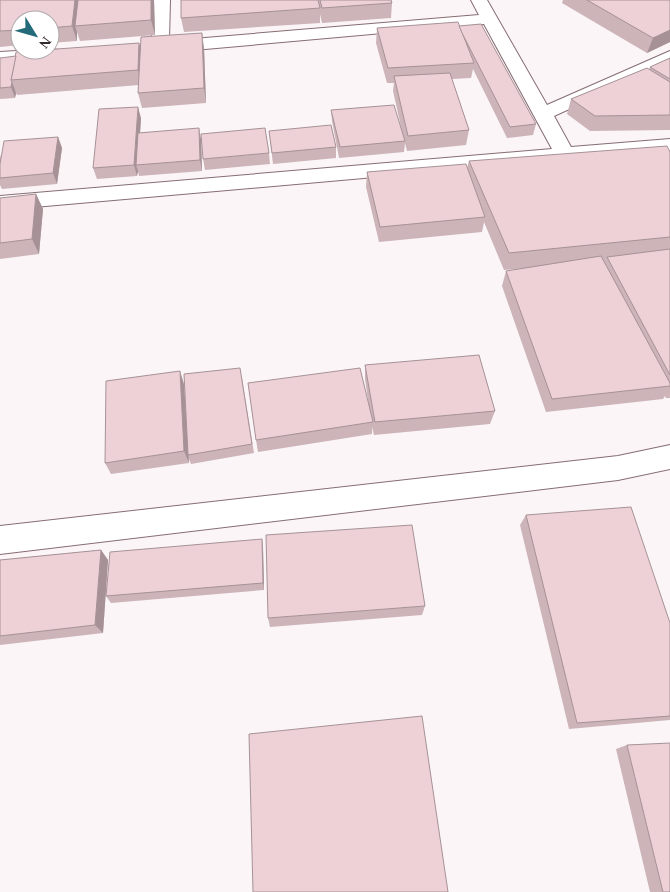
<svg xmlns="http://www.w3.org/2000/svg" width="670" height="892" font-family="Georgia,serif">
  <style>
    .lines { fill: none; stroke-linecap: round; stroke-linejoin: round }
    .street-casing { stroke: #866d73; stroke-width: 2 }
    .street { fill: #fff; fill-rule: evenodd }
    .wall { fill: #ccb4b9 }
    .shaded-wall { fill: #a69296 }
    .building { fill: #edd1d7; stroke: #a69296 }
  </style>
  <rect width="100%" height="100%" fill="#fbf5f7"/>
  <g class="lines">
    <defs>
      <g id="street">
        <path d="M 154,0 L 170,0 L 169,41 L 479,15 L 471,0 L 487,0 L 547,105 L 670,51 L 670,63 L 554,116 L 571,147 L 670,139 L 670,151 L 0,210 L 0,196 L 552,149 L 484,24 L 160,53 L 154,52 L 151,48 Z"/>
        <path d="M 50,49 L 59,50 L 62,54 L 59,58 L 53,59 L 0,62 L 0,52 Z"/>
        <path d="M 670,445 L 670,469 L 618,480 L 0,554 L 0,526 L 618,456 Z"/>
      </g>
    </defs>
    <use href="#street" class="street-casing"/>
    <use href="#street" class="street"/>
  </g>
  <g class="wall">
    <path d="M 0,0 L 154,0 L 155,35 L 80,41 L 77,32 L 77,41 L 50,43 L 50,20 L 20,20 L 20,45 L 0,47 Z"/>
    <path d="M 181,0 L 391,0 L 392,3 L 391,18 L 322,23 L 320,14 L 320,23 L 184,32 L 181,18 Z"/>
    <path d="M 563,0 L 670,0 L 670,42 L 647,53 L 562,3 Z"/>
    <path d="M 459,26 L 536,124 L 533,135 L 507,138 L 473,69 L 471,78 L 452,79 L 469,130 L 466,145 L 407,151 L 405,143 L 404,152 L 339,158 L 332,121 L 331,110 L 402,131 L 393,91 L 394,83 L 387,83 L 376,43 L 377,28 Z"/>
    <path d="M 139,43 L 141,50 L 204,48 L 206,103 L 142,108 L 138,93 L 139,85 L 17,95 L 16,93 L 15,98 L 0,99 L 0,58 Z"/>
    <path d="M 670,58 L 670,130 L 590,131 L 567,114 L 571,99 L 649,69 L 650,67 Z"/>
    <path d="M 141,118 L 140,133 L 201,139 L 202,171 L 139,176 L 138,171 L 137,176 L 97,179 L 93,168 Z"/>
    <path d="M 269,131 L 336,147 L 336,158 L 273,164 Z"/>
    <path d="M 58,137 L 62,148 L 57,184 L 2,189 L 0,185 L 0,186 L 0,155 L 1,158 Z"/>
    <path d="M 670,152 L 670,398 L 666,398 L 665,396 L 663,399 L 546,412 L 502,286 L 506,271 L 527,268 L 504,270 L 484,222 L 482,232 L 379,242 L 366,187 L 367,172 L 467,168 L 469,161 Z"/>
    <path d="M 269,153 L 270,164 L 205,170 L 203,159 Z"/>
    <path d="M 36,194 L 43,209 L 39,254 L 0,259 L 0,198 Z"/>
    <path d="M 365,365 L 495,411 L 490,424 L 374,435 L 372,427 L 372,434 L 258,452 L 256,440 L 369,407 L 365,379 Z"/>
    <path d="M 242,378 L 254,453 L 191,464 L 188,457 L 189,463 L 111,474 L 105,463 L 184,384 L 187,430 Z"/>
    <path d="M 526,515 L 670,623 L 670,720 L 569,729 L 520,525 Z"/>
    <path d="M 262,539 L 263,547 L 264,590 L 111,603 L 106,596 Z"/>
    <path d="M 101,550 L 108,560 L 103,633 L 0,645 L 0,560 Z"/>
    <path d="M 425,606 L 422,615 L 270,627 L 268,618 Z"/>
    <path d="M 627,745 L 670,892 L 650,892 L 616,749 Z"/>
  </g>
  <g class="shaded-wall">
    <path d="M 75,0 L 80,0 L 75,26 L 77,32 L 77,41 L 72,26 Z"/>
    <path d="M 151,0 L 154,0 L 155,35 L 151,20 Z"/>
    <path d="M 670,30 L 670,42 L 647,53 L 653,38 Z"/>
    <path d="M 202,33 L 204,48 L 206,103 L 204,88 Z"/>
    <path d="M 139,43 L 143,58 L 142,85 L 138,70 Z"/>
    <path d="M 12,82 L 16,93 L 15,98 L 11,87 Z"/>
    <path d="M 138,107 L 141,118 L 138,165 L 136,165 L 138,171 L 137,176 L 134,165 Z"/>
    <path d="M 199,128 L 201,139 L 202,171 L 200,160 Z"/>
    <path d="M 58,137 L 62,148 L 57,184 L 53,173 Z"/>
    <path d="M 36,194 L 43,209 L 39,254 L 32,239 Z"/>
    <path d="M 180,371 L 184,384 L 189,463 L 184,451 Z"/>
    <path d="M 262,539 L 263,547 L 264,590 L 263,583 Z"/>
    <path d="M 101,550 L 108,560 L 103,633 L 95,625 Z"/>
  </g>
  <g class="building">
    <path d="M 0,0 L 75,0 L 72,26 L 50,28 L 50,20 L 20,20 L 20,30 L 0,31 Z"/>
    <path d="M 78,0 L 151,0 L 151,20 L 75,26 Z"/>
    <path d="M 181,0 L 318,0 L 320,8 L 181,18 Z"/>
    <path d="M 320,0 L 391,0 L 392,3 L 322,8 Z"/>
    <path d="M 587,0 L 670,0 L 670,30 L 653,38 Z"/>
    <path d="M 458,22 L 474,63 L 388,68 L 377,28 Z"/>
    <path d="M 481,24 L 536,124 L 510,127 L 463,35 L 459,26 Z"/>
    <path d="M 202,33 L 204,88 L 138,93 L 141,37 Z"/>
    <path d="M 139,43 L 138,70 L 11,80 L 16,52 Z"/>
    <path d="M 16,56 L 11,80 L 12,82 L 11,87 L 0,88 L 0,58 Z"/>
    <path d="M 670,58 L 670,79 L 650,67 Z"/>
    <path d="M 647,68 L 670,82 L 670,115 L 595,116 L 571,99 Z"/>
    <path d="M 450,73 L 469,130 L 408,136 L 394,76 Z"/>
    <path d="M 394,105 L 405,141 L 340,147 L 331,110 Z"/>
    <path d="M 138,107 L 134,165 L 93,168 L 99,109 Z"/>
    <path d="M 331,125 L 336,147 L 272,153 L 269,131 Z"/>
    <path d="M 199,128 L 200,160 L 136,165 L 138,133 Z"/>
    <path d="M 265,128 L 269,153 L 203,159 L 201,134 Z"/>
    <path d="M 58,137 L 53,173 L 0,178 L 0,164 L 4,141 Z"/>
    <path d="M 667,146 L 670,152 L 670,237 L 509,253 L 469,161 Z"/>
    <path d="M 466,164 L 485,217 L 380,227 L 367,172 Z"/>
    <path d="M 36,194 L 32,239 L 0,243 L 0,198 Z"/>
    <path d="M 670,249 L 670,375 L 607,257 Z"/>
    <path d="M 601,256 L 670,383 L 670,386 L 552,399 L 506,271 Z"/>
    <path d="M 479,355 L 495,411 L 375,422 L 365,365 Z"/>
    <path d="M 240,368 L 252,444 L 188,455 L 184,374 Z"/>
    <path d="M 360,368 L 373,422 L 256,440 L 248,383 Z"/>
    <path d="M 180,371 L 184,451 L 105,463 L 106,381 Z"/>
    <path d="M 631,507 L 670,623 L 670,716 L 577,723 L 526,515 Z"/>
    <path d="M 412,525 L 425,606 L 268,618 L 266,535 Z"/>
    <path d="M 262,539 L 263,583 L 106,596 L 110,552 Z"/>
    <path d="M 101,550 L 95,625 L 0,636 L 0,560 Z"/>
    <path d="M 422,716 L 448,892 L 253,892 L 249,734 Z"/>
    <path d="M 670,743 L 670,892 L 663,892 L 627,745 Z"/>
  </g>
  <g transform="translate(35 35) rotate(127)"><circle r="24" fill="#ffffff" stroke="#aea9ab"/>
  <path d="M0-4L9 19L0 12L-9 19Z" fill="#236b78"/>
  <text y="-8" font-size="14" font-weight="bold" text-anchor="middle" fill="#34292c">N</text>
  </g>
</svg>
